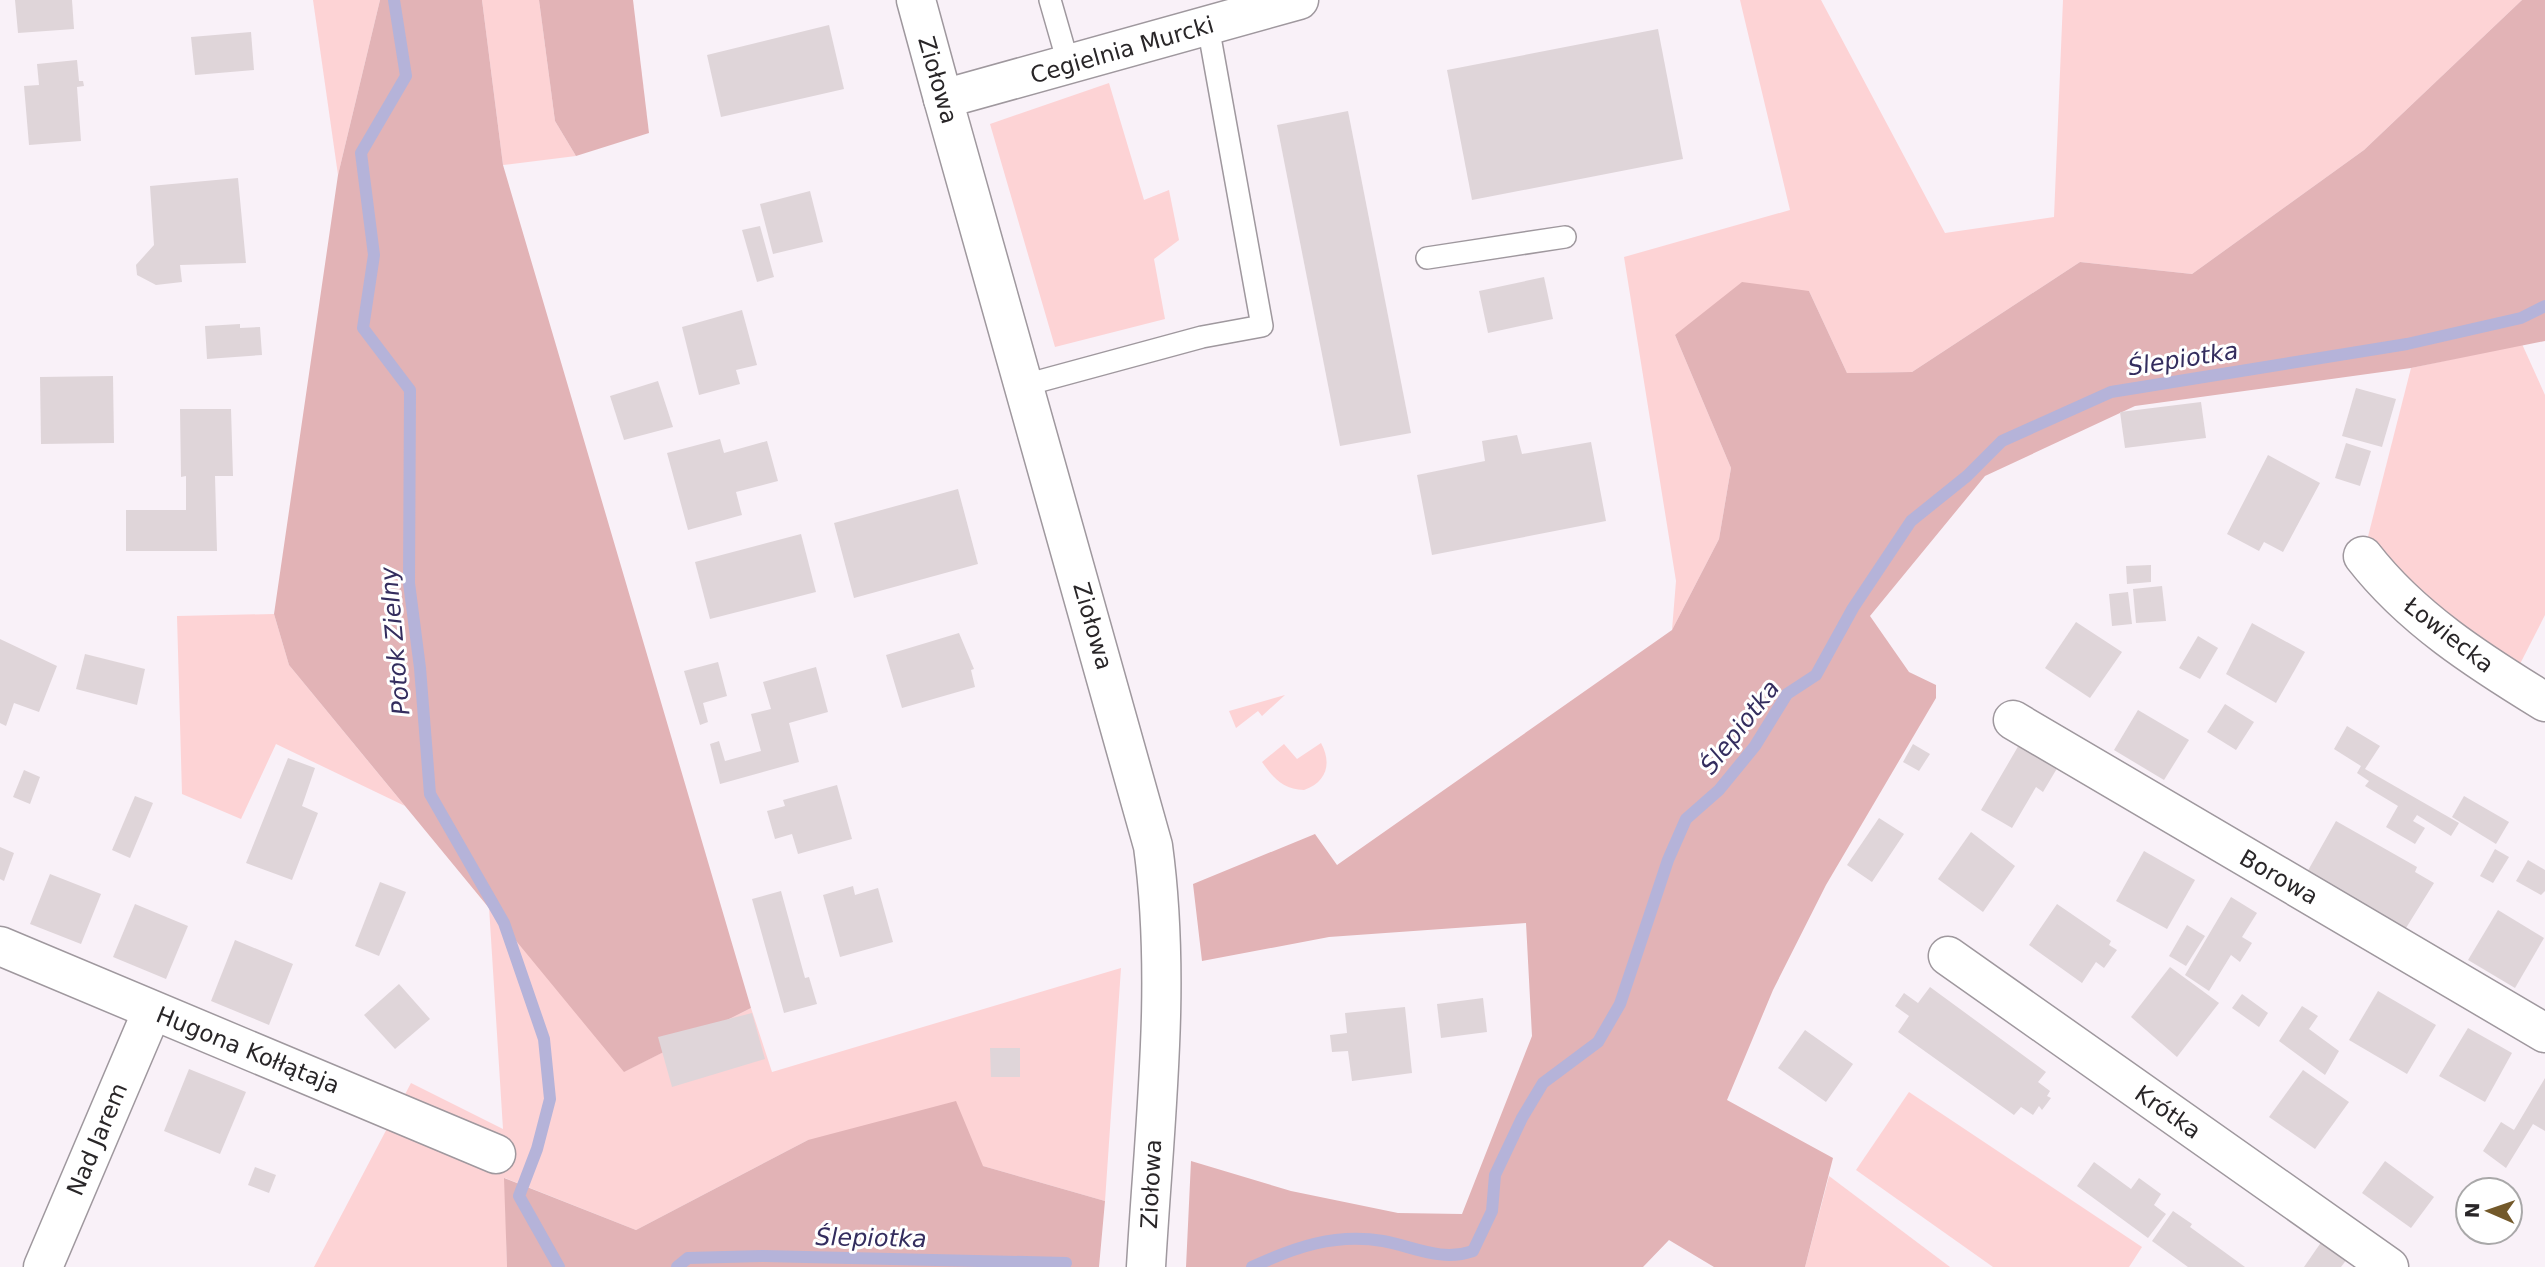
<svg xmlns="http://www.w3.org/2000/svg" width="2545" height="1267" font-family="'DejaVu Sans',sans-serif">
  <style>
    .green { fill: #fdd3d5 }
    .forest { fill: #e2b3b6 }
    .lines { fill: none; stroke-linecap: round; stroke-linejoin: round }
    .stream { stroke: #b5b3d9; stroke-width: 12 }
    .building { fill: #dfd5d9 }
    .service-casing { stroke: #9f989e; stroke-width: 24 }
    .minor-casing { stroke: #9f989e; stroke-width: 41 }
    .tertiary-casing { stroke: #9f989e; stroke-width: 41 }
    .service { stroke: #fff; stroke-width: 21 }
    .minor { stroke: #fff; stroke-width: 38 }
    .tertiary { stroke: #fff; stroke-width: 38 }
    .labels { text-anchor: middle; dominant-baseline: central; stroke-width: 6; stroke-linejoin: round; paint-order: stroke }
    .street-label { font-size: 23px; fill: #292628; stroke: #fff }
    .water-label { font-size: 24px; font-style: italic; fill: #342d5e; stroke: #fff }
  </style>
  <rect width="100%" height="100%" fill="#f9f1f8"/>
  <g class="green">
    <path d="M 313,0 L 380,0 L 338,175 Z"/>
    <path d="M 482,0 L 539,0 L 555,121 L 576,156 L 503,165 Z"/>
    <path d="M 1740,0 L 1821,0 L 1945,233 L 2054,217 L 2063,0 L 2522,0 L 2364,150 L 2192,274 L 2080,262 L 1912,372 L 1847,373 L 1809,291 L 1675,335 L 1731,468 L 1719,539 L 1672,630 L 1676,581 L 1624,257 L 1790,210 Z"/>
    <path d="M 1109,83 L 1144,200 L 1169,190 L 1179,240 L 1154,259 L 1165,319 L 1055,347 L 990,124 Z"/>
    <path d="M 2522,344 L 2545,395 L 2545,615 L 2521,662 L 2506,678 L 2363,556 L 2411,368 Z"/>
    <path d="M 274,614 L 289,665 L 405,806 L 276,744 L 241,819 L 182,794 L 177,616 Z"/>
    <path d="M 1285,695 L 1262,716 L 1258,711 L 1236,728 L 1229,711 Z"/>
    <path d="M 1321,743 C 1332,763 1327,782 1304,790 C 1283,789 1273,778 1262,762 L 1284,744 L 1297,759 Z"/>
    <path d="M 489,907 L 625,1071 L 751,1008 L 772,1072 L 1121,968 L 1105,1201 L 983,1166 L 808,1140 L 636,1230 L 505,1178 L 507,1267 L 314,1267 L 411,1083 L 503,1129 Z"/>
    <path d="M 1909,1092 L 2142,1247 L 2129,1267 L 1993,1267 L 1856,1170 Z"/>
    <path d="M 1829,1176 L 1950,1267 L 1805,1267 Z"/>
  </g>
  <g class="forest">
    <path d="M 380,0 L 482,0 L 503,165 L 751,1008 L 624,1072 L 289,665 L 274,614 L 338,175 Z"/>
    <path d="M 539,0 L 633,0 L 649,133 L 576,156 L 555,121 Z"/>
    <path d="M 2522,0 L 2545,0 L 2545,341 L 2411,368 L 2135,406 L 1985,476 L 1870,616 L 1909,672 L 1936,685 L 1936,698 L 1826,885 L 1773,990 L 1727,1100 L 1833,1158 L 1805,1267 L 1714,1267 L 1669,1240 L 1643,1267 L 1186,1267 L 1191,1161 L 1291,1191 L 1398,1213 L 1462,1214 L 1532,1036 L 1526,923 L 1329,937 L 1202,961 L 1193,884 L 1315,834 L 1337,865 L 1672,630 L 1719,539 L 1731,468 L 1675,335 L 1742,282 L 1809,291 L 1847,373 L 1912,372 L 2080,262 L 2192,274 L 2364,150 Z"/>
    <path d="M 956,1101 L 983,1166 L 1105,1201 L 1099,1267 L 507,1267 L 504,1178 L 636,1230 L 808,1140 Z"/>
  </g>
  <g class="lines">
    <g class="stream">
      <path d="M 394,0 L 406,76 L 361,153 L 374,255 L 363,328 L 410,390 L 409,583 L 420,668 L 430,794 L 504,923 L 544,1039 L 550,1099 L 537,1149 L 519,1196 L 559,1267"/>
      <path d="M 677,1267 L 688,1258 L 763,1256 L 1066,1263"/>
      <path d="M 1252,1267 C 1295,1247 1335,1233 1383,1241 C 1415,1247 1441,1262 1473,1251 L 1492,1211 L 1495,1175 L 1522,1118 L 1543,1083 L 1598,1042 L 1620,1004 L 1668,860 L 1686,819 L 1719,790 L 1755,746 L 1787,694 L 1816,675 L 1853,608 L 1911,521 L 1967,476 L 2002,441 L 2111,392 L 2407,344 L 2521,318 L 2545,306"/>
    </g>
  </g>
  <g class="building">
    <path d="M 15,0 L 72,0 L 74,29 L 18,33 Z"/>
    <path d="M 829,25 L 844,89 L 721,117 L 707,55 Z"/>
    <path d="M 1658,29 L 1683,159 L 1472,200 L 1447,70 Z"/>
    <path d="M 251,32 L 254,70 L 195,75 L 191,37 Z"/>
    <path d="M 77,60 L 79,81 L 83,81 L 84,86 L 77,87 L 81,141 L 29,145 L 24,86 L 39,85 L 37,64 Z"/>
    <path d="M 1348,111 L 1411,433 L 1340,446 L 1277,125 Z"/>
    <path d="M 238,178 L 246,263 L 180,265 L 182,282 L 156,285 L 137,275 L 136,265 L 154,245 L 150,186 Z"/>
    <path d="M 810,191 L 823,242 L 773,254 L 760,204 Z"/>
    <path d="M 760,226 L 774,277 L 757,282 L 742,230 Z"/>
    <path d="M 1544,277 L 1553,319 L 1488,333 L 1479,291 Z"/>
    <path d="M 742,310 L 757,365 L 736,370 L 740,384 L 699,395 L 682,327 Z"/>
    <path d="M 240,324 L 240,328 L 260,327 L 262,355 L 207,359 L 205,326 Z"/>
    <path d="M 113,376 L 114,443 L 41,444 L 40,377 Z"/>
    <path d="M 658,381 L 673,427 L 624,440 L 610,396 Z"/>
    <path d="M 2356,388 L 2396,399 L 2382,447 L 2342,436 Z"/>
    <path d="M 2201,402 L 2206,438 L 2125,448 L 2120,412 Z"/>
    <path d="M 180,409 L 231,409 L 233,476 L 215,476 L 217,551 L 126,551 L 126,510 L 186,510 L 186,476 L 181,477 Z"/>
    <path d="M 1517,435 L 1522,454 L 1591,442 L 1606,521 L 1432,555 L 1417,475 L 1485,461 L 1482,441 Z"/>
    <path d="M 720,439 L 724,453 L 767,441 L 778,481 L 736,492 L 742,515 L 688,530 L 667,453 Z"/>
    <path d="M 2346,443 L 2371,451 L 2360,486 L 2335,478 Z"/>
    <path d="M 2268,455 L 2320,483 L 2283,552 L 2264,542 L 2259,551 L 2227,534 Z"/>
    <path d="M 958,489 L 978,564 L 854,598 L 834,523 Z"/>
    <path d="M 801,534 L 816,592 L 710,619 L 695,562 Z"/>
    <path d="M 2151,565 L 2151,582 L 2127,584 L 2126,566 Z"/>
    <path d="M 2162,586 L 2166,621 L 2136,623 L 2133,589 Z"/>
    <path d="M 2128,592 L 2132,624 L 2112,626 L 2109,594 Z"/>
    <path d="M 2076,622 L 2122,652 L 2090,698 L 2045,668 Z"/>
    <path d="M 2252,623 L 2305,652 L 2276,703 L 2226,674 Z"/>
    <path d="M 959,633 L 974,669 L 971,670 L 975,687 L 902,708 L 886,655 Z"/>
    <path d="M 2198,636 L 2218,648 L 2200,679 L 2179,668 Z"/>
    <path d="M 0,639 L 57,666 L 39,712 L 14,703 L 6,726 L 0,723 Z"/>
    <path d="M 85,654 L 145,669 L 137,705 L 76,689 Z"/>
    <path d="M 718,662 L 727,696 L 703,703 L 708,722 L 700,725 L 684,671 Z"/>
    <path d="M 816,667 L 828,712 L 789,723 L 799,762 L 720,784 L 710,744 L 719,741 L 725,761 L 761,751 L 751,714 L 771,709 L 763,682 Z"/>
    <path d="M 2225,704 L 2254,722 L 2236,750 L 2207,732 Z"/>
    <path d="M 2138,710 L 2189,740 L 2164,780 L 2114,750 Z"/>
    <path d="M 2347,726 L 2380,746 L 2365,769 L 2459,823 L 2451,836 L 2417,815 L 2413,821 L 2425,828 L 2415,844 L 2386,827 L 2398,806 L 2365,786 L 2369,781 L 2357,773 L 2361,766 L 2334,749 Z"/>
    <path d="M 2023,738 L 2062,760 L 2043,792 L 2036,787 L 2012,828 L 1981,810 Z"/>
    <path d="M 1913,744 L 1930,754 L 1919,771 L 1903,762 Z"/>
    <path d="M 288,758 L 315,768 L 302,806 L 318,813 L 292,880 L 246,863 Z"/>
    <path d="M 24,770 L 40,777 L 30,804 L 13,797 Z"/>
    <path d="M 837,785 L 852,839 L 798,854 L 792,834 L 775,839 L 767,811 L 785,806 L 783,800 Z"/>
    <path d="M 135,796 L 153,803 L 130,858 L 112,850 Z"/>
    <path d="M 2464,796 L 2509,822 L 2496,844 L 2452,817 Z"/>
    <path d="M 1879,818 L 1904,834 L 1872,882 L 1847,865 Z"/>
    <path d="M 2336,821 L 2417,867 L 2415,872 L 2434,883 L 2406,928 L 2388,918 L 2386,921 L 2367,910 L 2369,907 L 2306,874 Z"/>
    <path d="M 1971,832 L 2015,866 L 1983,912 L 1938,879 Z"/>
    <path d="M 0,847 L 14,853 L 4,881 L 0,879 Z"/>
    <path d="M 2495,849 L 2509,857 L 2493,883 L 2480,876 Z"/>
    <path d="M 2144,851 L 2195,880 L 2167,929 L 2116,901 Z"/>
    <path d="M 2528,860 L 2545,870 L 2545,891 L 2541,895 L 2516,881 Z"/>
    <path d="M 50,874 L 101,894 L 81,944 L 30,924 Z"/>
    <path d="M 380,882 L 406,892 L 379,956 L 355,946 Z"/>
    <path d="M 853,886 L 855,895 L 878,888 L 893,942 L 840,957 L 823,895 Z"/>
    <path d="M 781,891 L 805,978 L 809,977 L 817,1004 L 784,1013 L 752,899 Z"/>
    <path d="M 2231,897 L 2257,913 L 2242,937 L 2252,943 L 2240,962 L 2231,955 L 2209,991 L 2185,975 Z"/>
    <path d="M 135,904 L 188,926 L 166,979 L 113,957 Z"/>
    <path d="M 2057,904 L 2111,941 L 2109,945 L 2117,950 L 2104,968 L 2096,962 L 2082,983 L 2029,945 Z"/>
    <path d="M 2498,910 L 2544,938 L 2515,988 L 2468,960 Z"/>
    <path d="M 2187,925 L 2205,936 L 2186,966 L 2169,956 Z"/>
    <path d="M 235,940 L 293,964 L 269,1025 L 211,1001 Z"/>
    <path d="M 2170,967 L 2219,1003 L 2177,1057 L 2131,1017 Z"/>
    <path d="M 399,984 L 430,1019 L 395,1049 L 364,1015 Z"/>
    <path d="M 1930,987 L 2046,1072 L 2038,1082 L 2050,1091 L 2047,1096 L 2051,1098 L 2042,1110 L 2039,1106 L 2033,1115 L 2021,1107 L 2014,1115 L 1898,1032 L 1909,1016 L 1895,1006 L 1904,993 L 1918,1003 Z"/>
    <path d="M 2378,991 L 2436,1025 L 2407,1074 L 2349,1040 Z"/>
    <path d="M 2242,994 L 2268,1013 L 2259,1027 L 2232,1008 Z"/>
    <path d="M 1483,998 L 1487,1032 L 1441,1038 L 1437,1004 Z"/>
    <path d="M 2302,1006 L 2318,1016 L 2309,1029 L 2339,1051 L 2325,1075 L 2279,1041 Z"/>
    <path d="M 1405,1007 L 1412,1073 L 1352,1081 L 1348,1051 L 1332,1052 L 1330,1035 L 1347,1033 L 1345,1013 Z"/>
    <path d="M 752,1013 L 765,1059 L 672,1087 L 658,1037 Z"/>
    <path d="M 2468,1028 L 2512,1053 L 2485,1102 L 2439,1076 Z"/>
    <path d="M 1805,1030 L 1853,1064 L 1826,1102 L 1778,1068 Z"/>
    <path d="M 990,1048 L 1020,1048 L 1020,1077 L 991,1077 Z"/>
    <path d="M 189,1069 L 246,1092 L 220,1154 L 164,1131 Z"/>
    <path d="M 2303,1070 L 2349,1102 L 2315,1149 L 2269,1117 Z"/>
    <path d="M 2545,1078 L 2545,1131 L 2533,1124 L 2506,1168 L 2483,1151 L 2501,1122 L 2514,1130 Z"/>
    <path d="M 2385,1161 L 2434,1197 L 2411,1228 L 2362,1193 Z"/>
    <path d="M 2094,1162 L 2131,1189 L 2139,1178 L 2161,1194 L 2154,1205 L 2166,1214 L 2148,1238 L 2077,1186 Z"/>
    <path d="M 255,1167 L 276,1175 L 269,1193 L 248,1185 Z"/>
    <path d="M 2490,1180 L 2503,1188 L 2502,1190 L 2484,1190 Z"/>
    <path d="M 2173,1211 L 2192,1224 L 2190,1227 L 2245,1267 L 2188,1267 L 2152,1241 Z"/>
    <path d="M 2322,1241 L 2347,1259 L 2341,1267 L 2304,1267 Z"/>
  </g>
  <g class="lines">
    <defs>
      <g id="service">
        <path d="M 1050,0 L 1069,66"/>
        <path d="M 1427,258 L 1565,237"/>
        <path d="M 1025,385 L 1202,337 L 1262,326 L 1208,26"/>
      </g>
      <g id="minor">
        <path d="M 916,0 L 943,99"/>
        <path d="M 2363,556 C 2411,618 2478,661 2545,702"/>
        <path d="M 2013,720 L 2545,1033"/>
        <path d="M 0,946 L 496,1154"/>
        <path d="M 1948,956 L 2389,1267"/>
        <path d="M 43,1267 L 152,1011"/>
      </g>
      <path id="tertiary" d="M 1146,1267 C 1154,1127 1172,985 1153,846 L 943,99 L 1299,0"/>
    </defs>
    <use href="#service" class="service-casing"/>
    <use href="#minor" class="minor-casing"/>
    <use href="#tertiary" class="tertiary-casing"/>
    <use href="#service" class="service"/>
    <use href="#minor" class="minor"/>
    <use href="#tertiary" class="tertiary"/>
  </g>
  <g class="labels">
    <g class="street-label">
      <text transform="translate(1122 50) rotate(-16)">Cegielnia Murcki</text>
      <text transform="translate(938 80) rotate(74)">Ziołowa</text>
      <text transform="translate(1093 626) rotate(74)">Ziołowa</text>
      <text transform="translate(2449 635) rotate(38)">Łowiecka</text>
      <text transform="translate(2279 877) rotate(30)">Borowa</text>
      <text transform="translate(248 1050) rotate(22)">Hugona Kołłątaja</text>
      <text transform="translate(2168 1112) rotate(35)">Krótka</text>
      <text transform="translate(97 1139) rotate(-67)">Nad Jarem</text>
      <text transform="translate(1151 1184) rotate(-87)">Ziołowa</text>
    </g>
    <g class="water-label">
      <text transform="translate(2183 359) rotate(-9)">Ślepiotka</text>
      <text transform="translate(395 641) rotate(-95)">Potok Zielny</text>
      <text transform="translate(1740 727) rotate(-52)">Ślepiotka</text>
      <text transform="translate(871 1238) rotate(1)">Ślepiotka</text>
    </g>
  </g>
  <g transform="translate(2489 1211) rotate(272)"><circle r="33" fill="#ffffff" stroke="#a9a8a9" stroke-width="2"/>
  <path d="M0-5L12 26L0 18L-12 26Z" fill="#73592a"/>
  <text y="-10" font-size="19" font-weight="bold" text-anchor="middle" fill="#292628">N</text>
  </g>
</svg>
